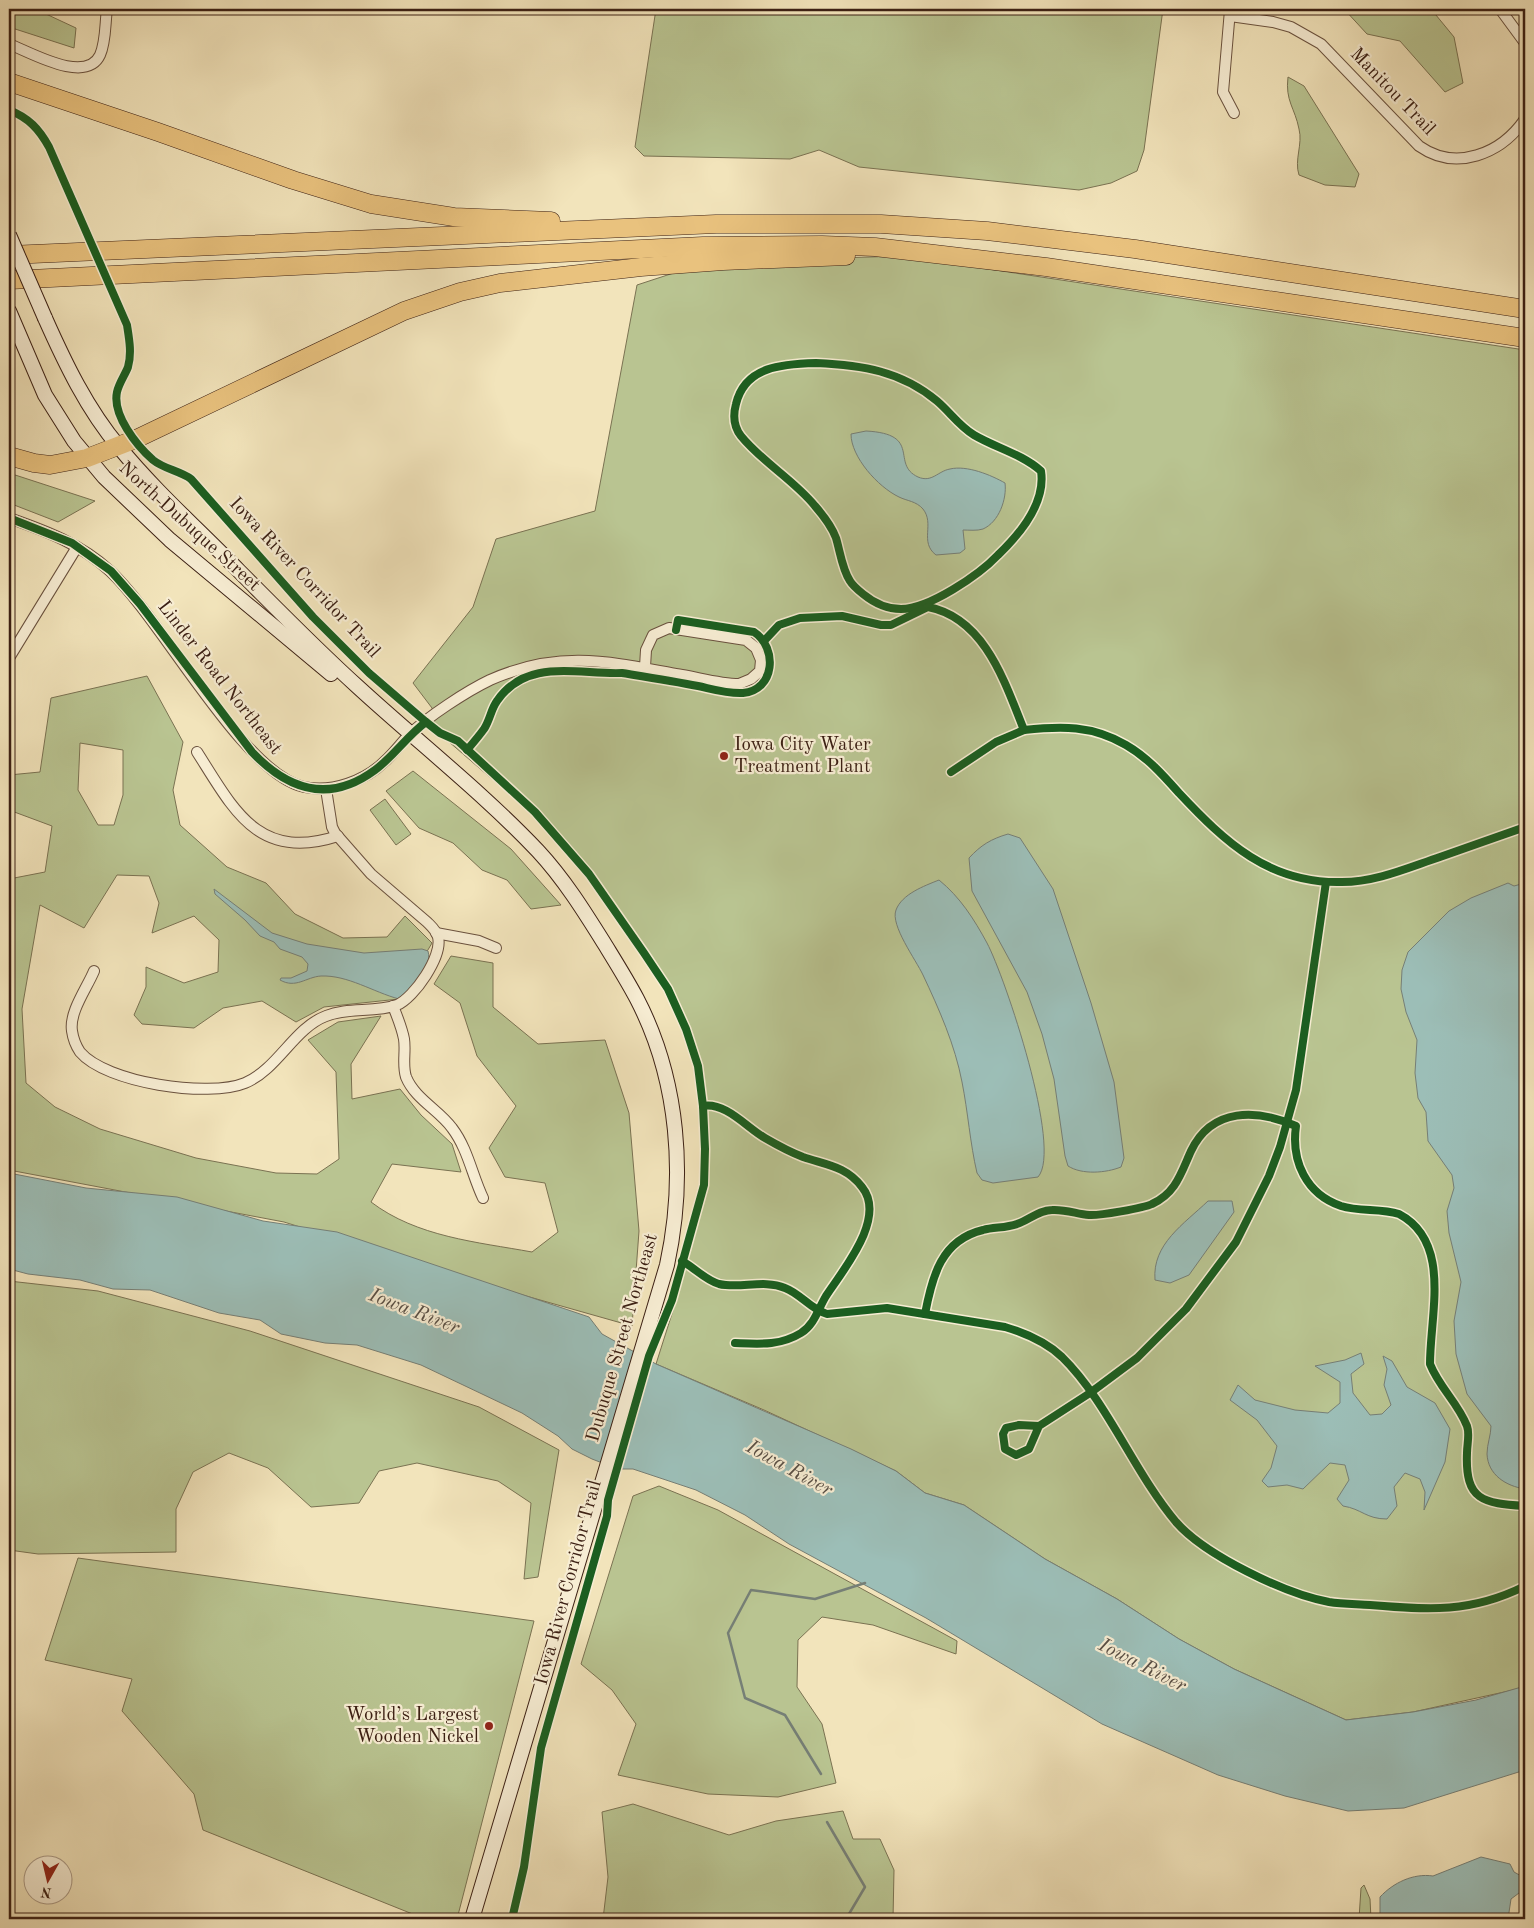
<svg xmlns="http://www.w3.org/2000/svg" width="1534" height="1928" font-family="'Old Standard TT',serif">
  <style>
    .green { fill: #b9c491; stroke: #7a7252; fill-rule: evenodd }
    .water { fill: #9cbeb7; stroke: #767f76 }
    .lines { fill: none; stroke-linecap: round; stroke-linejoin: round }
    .stream { stroke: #767f76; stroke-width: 2.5 }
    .street-casing { stroke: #6a513e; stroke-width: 12 }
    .secondary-casing { stroke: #3c2014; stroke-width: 16 }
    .highway-casing { stroke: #3c2014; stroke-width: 19 }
    .street { stroke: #f7edd3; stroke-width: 10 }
    .secondary { stroke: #f7edd3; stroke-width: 14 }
    .highway { stroke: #e9c27e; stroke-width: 18 }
    .secondary-bridge-casing { stroke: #3c2014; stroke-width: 16; stroke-linecap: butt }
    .secondary-bridge { stroke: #f7edd3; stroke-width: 14 }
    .cycleway-casing { stroke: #f7edd3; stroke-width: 11 }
    .cycleway { stroke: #1b5e20; stroke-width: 8 }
    .poi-dot { fill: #8f2418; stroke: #f7edd3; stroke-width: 2 }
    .labels { text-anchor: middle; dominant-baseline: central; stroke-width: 4.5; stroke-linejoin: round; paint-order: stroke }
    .street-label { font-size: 19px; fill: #3c2014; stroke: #f7edd3 }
    .poi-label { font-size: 19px; fill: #3c2014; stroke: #f7edd3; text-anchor: start }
    .water-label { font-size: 20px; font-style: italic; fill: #594f45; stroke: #f7edd3 }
  </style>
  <rect width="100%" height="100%" fill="#f2e4bb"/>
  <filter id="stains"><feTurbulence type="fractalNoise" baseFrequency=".004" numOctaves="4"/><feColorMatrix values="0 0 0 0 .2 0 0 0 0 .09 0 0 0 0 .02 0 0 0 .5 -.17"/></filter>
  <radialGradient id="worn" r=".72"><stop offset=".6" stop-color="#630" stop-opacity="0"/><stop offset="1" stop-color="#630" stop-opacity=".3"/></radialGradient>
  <g class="green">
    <path d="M 9,9 L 45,9 L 46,14 L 76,28 L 74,48 L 9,27 Z"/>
    <path d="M 656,9 L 1163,9 L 1144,150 L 1137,171 L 1111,183 L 1079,190 L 859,167 L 819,150 L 790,159 L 644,156 L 635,147 Z"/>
    <path d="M 1344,9 L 1431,9 L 1454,37 L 1463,83 L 1445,92 L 1400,41 L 1367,34 Z"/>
    <path d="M 1288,77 L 1304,86 L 1359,174 L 1355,187 L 1325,185 L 1299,175 C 1294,160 1303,144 1299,129 C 1295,108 1285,101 1288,77 Z"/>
    <path d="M 902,256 L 1525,350 L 1525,1686 L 1518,1689 L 1413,1712 L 1346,1720 L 1234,1669 L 1179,1639 L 1117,1599 L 1045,1559 L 964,1505 L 925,1493 L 896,1471 L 764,1410 L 656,1364 L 676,1301 L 707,1186 L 708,1116 L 686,1029 L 668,989 L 589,874 L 551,830 L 426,722 L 434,716 L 432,708 L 413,683 L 473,607 L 496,539 L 595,511 L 637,285 L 707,262 Z"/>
    <path d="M 9,473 L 95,501 L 58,522 L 9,503 Z"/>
    <path d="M 147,676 L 183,742 L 173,790 L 180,825 L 227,867 L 266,883 L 295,914 L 343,938 L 387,937 L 405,916 L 432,943 L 399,999 L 324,1007 L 296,1022 L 262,1001 L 223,1008 L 194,1028 L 142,1024 L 134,1015 L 146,987 L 146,967 L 184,983 L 218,972 L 219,940 L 194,916 L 152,933 L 159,903 L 149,876 L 117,875 L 84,928 L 40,905 L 22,1009 L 26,1083 L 55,1107 L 100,1129 L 196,1158 L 276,1173 L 317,1174 L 339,1159 L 336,1072 L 308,1040 L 338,1022 L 381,1016 L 351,1064 L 352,1099 L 400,1089 L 421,1115 L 452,1144 L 461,1172 L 392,1164 L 371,1202 C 417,1237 477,1242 532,1252 L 558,1232 L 545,1183 L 505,1177 L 489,1148 L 516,1106 L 477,1056 L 460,1003 L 434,984 L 451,956 L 493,963 L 493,1007 L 538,1044 L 605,1040 L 629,1113 L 639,1231 L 632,1326 L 480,1283 L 284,1222 L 9,1170 L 9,879 L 45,872 L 52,826 L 9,810 L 9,775 L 40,772 L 51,698 ZM 80,743 L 123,750 L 123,795 L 114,825 L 98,825 L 78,790 Z"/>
    <path d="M 413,771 L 511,849 L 561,905 L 531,909 L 507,880 L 482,870 L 453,843 L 419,828 L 386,791 Z"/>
    <path d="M 385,799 L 411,834 L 396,845 L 370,810 Z"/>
    <path d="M 9,1281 L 98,1291 L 250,1331 L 479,1407 L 559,1450 L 538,1577 L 524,1579 L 531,1503 L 498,1481 L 417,1463 L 379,1471 L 359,1503 L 311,1507 L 268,1468 L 229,1453 L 193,1472 L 176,1509 L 176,1552 L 38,1554 L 9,1550 Z"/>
    <path d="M 659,1486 L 718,1510 L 957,1641 L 956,1654 L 873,1625 L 822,1617 L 798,1640 L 797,1687 L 822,1724 L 836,1783 L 778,1797 L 708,1794 L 618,1775 L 636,1724 L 612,1690 L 581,1664 L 633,1496 Z"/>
    <path d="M 78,1558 L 534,1621 L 457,1919 L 425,1919 L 203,1830 L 194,1794 L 122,1711 L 132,1679 L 45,1660 Z"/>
    <path d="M 633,1804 L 729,1835 L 776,1821 L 843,1811 L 853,1839 L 880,1839 L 894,1870 L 893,1919 L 603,1919 L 608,1877 L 602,1812 Z"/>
    <path d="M 1364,1885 L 1370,1899 L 1371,1919 L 1359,1919 L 1361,1888 Z"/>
  </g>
  <g class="water">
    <path d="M 866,431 C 923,434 890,464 918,477 C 932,483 938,471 950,469 C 967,465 991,475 1005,483 C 1007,499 999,522 983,529 C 977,531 969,530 963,530 L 965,549 L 960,553 L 936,555 C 919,542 935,524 923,509 C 916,501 907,501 899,497 C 878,487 851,457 851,434 Z"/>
    <path d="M 1008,834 L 1020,838 L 1053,889 L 1091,1003 L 1114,1082 L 1124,1158 L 1121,1167 C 1106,1173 1082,1175 1068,1166 L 1065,1156 L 1054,1079 L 1042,1034 L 1027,992 L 972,891 L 969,858 C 981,845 991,839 1008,834 Z"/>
    <path d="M 939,880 C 960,897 974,919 987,943 C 1005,977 1063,1149 1038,1177 L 993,1183 L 982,1180 L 977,1173 C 970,1143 968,1112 962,1082 C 955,1045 939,1009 923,975 C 916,960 890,925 896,910 C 902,894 924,886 939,880 Z"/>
    <path d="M 1508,883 L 1514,886 L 1525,883 L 1525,1489 C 1506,1486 1488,1475 1487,1454 C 1487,1444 1491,1435 1491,1426 L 1467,1394 L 1456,1354 L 1454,1321 L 1461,1282 L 1449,1233 L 1447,1211 L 1454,1188 L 1452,1175 L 1428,1141 L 1426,1112 L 1418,1098 L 1415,1073 L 1417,1040 L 1406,1012 L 1401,989 L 1402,970 L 1408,952 L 1449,911 L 1471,898 Z"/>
    <path d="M 214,889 L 272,933 L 307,944 L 364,953 L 422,949 L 428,951 C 433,969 412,989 399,999 C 373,992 348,975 321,976 C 306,977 296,989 280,980 L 281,978 L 291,978 L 307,971 L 308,964 L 302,957 L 280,949 L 274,942 L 260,936 L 245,920 L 215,894 Z"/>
    <path d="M 9,1173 L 86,1188 L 177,1197 L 263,1221 L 337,1232 L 589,1317 L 602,1334 L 656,1364 L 851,1449 L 896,1471 L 925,1493 L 964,1505 L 1045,1559 L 1117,1599 L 1179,1639 L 1234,1669 L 1346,1720 L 1413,1712 L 1476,1700 L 1525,1686 L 1525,1770 L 1404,1808 L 1348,1811 L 1285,1796 L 1218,1775 L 1102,1724 L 926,1618 L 789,1544 L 745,1515 L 696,1490 L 633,1469 L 618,1469 L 592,1459 L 572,1449 L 558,1436 L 522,1413 L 421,1365 L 357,1345 L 325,1343 L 281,1334 L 260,1320 L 219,1313 L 150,1290 L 113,1289 L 80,1280 L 28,1274 L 9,1269 Z"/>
    <path d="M 1208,1201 L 1232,1201 L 1234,1212 L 1189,1275 L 1170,1283 L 1155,1280 C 1152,1244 1184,1224 1208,1201 Z"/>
    <path d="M 1361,1353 L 1364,1364 L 1351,1374 L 1353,1393 L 1370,1415 L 1382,1414 L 1391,1405 L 1384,1385 L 1387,1369 L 1383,1356 L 1392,1361 L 1407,1387 L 1435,1403 L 1450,1429 L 1445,1462 L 1424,1510 L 1425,1492 L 1420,1479 L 1405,1473 L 1394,1487 L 1397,1506 L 1387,1519 C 1366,1519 1362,1509 1343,1506 L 1337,1499 L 1349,1480 L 1345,1465 L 1330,1463 L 1303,1489 L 1287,1485 L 1268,1487 L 1262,1481 L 1271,1468 L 1277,1446 L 1257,1420 L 1230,1400 L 1238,1385 L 1255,1400 L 1295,1410 L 1328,1413 L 1340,1403 L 1340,1382 L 1315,1366 L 1345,1360 Z"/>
    <path d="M 1481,1857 L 1510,1864 L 1514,1872 L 1523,1877 L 1523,1890 L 1511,1899 L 1508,1919 L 1380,1919 L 1380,1897 C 1393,1883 1413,1873 1433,1876 Z"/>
  </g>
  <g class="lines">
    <g class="stream">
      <path d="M 821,1774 L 785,1715 L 745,1698 L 728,1633 L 751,1590 L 815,1599 L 865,1583"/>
      <path d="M 827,1822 L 865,1887 L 846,1919"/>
    </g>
    <defs>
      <g id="street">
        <path d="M 1500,9 L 1525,43"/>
        <path d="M 1230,10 L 1223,92 L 1234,113"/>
        <path d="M 1230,16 L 1273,22 L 1291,27 L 1321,44 L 1419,146 C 1456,172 1501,154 1525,119"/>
        <path d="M 9,44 C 30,52 86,85 100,55 C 106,42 105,23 107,9"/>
        <path d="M 9,518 C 46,531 81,544 110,571 C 161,618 243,774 304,787 C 332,793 365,781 385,761 C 394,753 401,743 409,735 C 427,717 467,691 490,680 C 560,649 611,662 682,675 C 700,678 720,684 739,684 L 751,679 L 760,671 L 761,660 L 756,648 L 746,640 L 669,628 L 653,635 L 646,650 L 645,667"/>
        <path d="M 9,658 L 77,547"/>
        <path d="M 197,752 C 234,810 258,862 338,836"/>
        <path d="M 436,933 L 479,941 L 496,948"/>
        <path d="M 94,971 C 87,988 69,1012 72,1031 C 73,1038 76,1046 80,1052 C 106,1083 209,1098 245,1083 C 278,1069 294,1028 326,1016 C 348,1007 374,1013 397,1005 C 414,998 443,956 438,937 C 436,930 431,926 427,922 L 371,874 L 335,833 L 332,827 L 326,789"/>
        <path d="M 393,1006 C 397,1016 402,1028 404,1039 C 406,1051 402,1065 406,1077 C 415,1099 439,1110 452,1128 C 468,1149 472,1175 483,1198"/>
      </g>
      <g id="secondary">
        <path d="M 9,311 L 45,395 L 74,441 L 104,477 L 170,540 L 331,674"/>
        <path d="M 45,318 C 65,363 87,409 119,447 C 155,491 199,530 239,571 C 278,610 317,650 358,687 C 418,742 482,792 538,851 C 564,879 584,911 604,943 C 615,961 627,980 637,999 C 679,1080 686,1177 667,1265 L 472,1919"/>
      </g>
      <g id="highway">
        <path d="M 9,82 L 158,132 L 293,180 L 371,204 L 454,217 L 551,221"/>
        <path d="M 9,255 L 716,224 L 881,224 L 987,231 L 1135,249 L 1525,309"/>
        <path d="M 9,280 L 703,246 L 822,245 L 875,247 L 1046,267 L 1525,338"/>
        <path d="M 9,456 L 34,463 L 50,465 L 87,458 L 136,439 L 404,311 L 460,292 L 500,283 L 641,267 L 723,261 L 846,256"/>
      </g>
    </defs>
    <use href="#street" class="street-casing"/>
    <use href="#secondary" class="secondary-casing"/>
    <use href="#highway" class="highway-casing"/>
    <use href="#street" class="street"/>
    <use href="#secondary" class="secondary"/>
    <use href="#highway" class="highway"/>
    <defs>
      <path id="secondary-bridge" d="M 9,235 L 45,318"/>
    </defs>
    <use href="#secondary-bridge" class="secondary-bridge-casing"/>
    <use href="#secondary-bridge" class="secondary-bridge"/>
    <defs>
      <g id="cycleway">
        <path d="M 9,110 C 29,118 39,129 49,147 L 127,325 C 129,338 132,353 128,367 C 125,375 119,383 117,392 C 112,415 137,446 153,460 C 164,469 180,471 191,479 L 313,617 L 369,673 L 426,722 L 440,733 L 458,741 L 535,812 L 589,874 L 644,953 L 668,989 L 686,1029 L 698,1066 L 703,1106 L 705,1149 L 704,1185 L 672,1300 L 649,1356 L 608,1500 L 607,1516 L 541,1748 L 524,1867 L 512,1919"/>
        <path d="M 816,363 C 862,365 901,371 937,401 C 950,412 959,426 974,435 C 996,448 1022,454 1041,471 C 1046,503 1020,534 998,555 C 979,575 929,609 901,609 C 886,609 874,603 863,594 C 858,590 853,586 850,581 C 842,569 840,551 836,538 C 832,527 822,514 815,506 C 794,480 762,462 741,436 C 734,427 733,415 736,404 C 745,366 783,364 816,363 Z"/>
        <path d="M 9,518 L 72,543 L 111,571 L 140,604 L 252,752 C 288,790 329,804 375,770 C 394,756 407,736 426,722"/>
        <path d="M 764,641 L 779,625 L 800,618 L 842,616 L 881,625 L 891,625 L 928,607 C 985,618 1005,683 1024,730 C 1061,726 1092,725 1126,745 C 1147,757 1163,775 1179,793 C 1225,842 1269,884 1342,882 C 1376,882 1407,868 1440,857 C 1468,847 1497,837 1525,827"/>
        <path d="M 467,750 C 473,743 479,736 484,729 C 490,720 491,709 497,701 C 527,657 579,675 622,673 C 647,677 673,681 698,686 C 712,689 728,694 743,693 C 775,690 778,648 754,632 L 678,620 L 676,630"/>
        <path d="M 951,772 L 996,742 L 1024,730"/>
        <path d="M 703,1106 C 726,1102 747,1128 765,1138 C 777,1145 790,1152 803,1157 C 826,1165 846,1166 862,1187 C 887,1218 843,1270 826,1296 C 818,1309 815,1324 801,1333 C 780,1346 759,1344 735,1343"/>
        <path d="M 682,1261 C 695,1268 705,1280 719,1284 C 740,1289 764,1279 785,1288 C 801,1294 810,1309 827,1314 L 887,1308 L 1005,1327 C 1025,1333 1047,1343 1062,1357 C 1107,1401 1134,1472 1176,1522 C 1205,1555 1285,1594 1329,1602 C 1342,1604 1356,1604 1370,1605 C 1429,1610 1471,1613 1525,1586"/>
        <path d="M 925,1314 C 932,1277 941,1240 983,1230 C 994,1227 1006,1228 1017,1224 C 1029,1220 1039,1210 1052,1210 C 1065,1209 1077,1214 1089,1215 C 1098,1216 1144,1208 1152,1204 C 1176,1193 1181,1173 1191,1151 C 1212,1107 1257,1109 1296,1126 C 1291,1161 1306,1194 1341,1206 C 1360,1212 1380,1208 1399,1214 C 1452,1242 1430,1314 1430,1364 C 1439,1387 1458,1403 1467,1426 C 1470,1434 1467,1444 1467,1453 C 1465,1501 1483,1503 1525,1506"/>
        <path d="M 1039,1426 L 1029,1449 L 1016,1455 L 1005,1449 L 1003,1434 L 1006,1428 L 1019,1425 L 1039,1426 L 1090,1393 L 1137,1358 L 1186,1309 L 1236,1242 L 1269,1176 L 1280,1147 L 1296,1090 L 1326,882"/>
      </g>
    </defs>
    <use href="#cycleway" class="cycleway-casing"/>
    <use href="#cycleway" class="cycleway"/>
  </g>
  <g class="poi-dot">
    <circle cx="724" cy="756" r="5"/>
    <circle cx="489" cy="1726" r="5"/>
  </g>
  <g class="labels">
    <g class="street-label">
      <text transform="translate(1392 92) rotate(46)">Manitou Trail</text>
      <text transform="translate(189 527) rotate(42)">North Dubuque Street</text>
      <text transform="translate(304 578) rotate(47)">Iowa River Corridor Trail</text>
      <text transform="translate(219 678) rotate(52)">Linder Road Northeast</text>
      <text transform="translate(623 1338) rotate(-74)">Dubuque Street Northeast</text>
      <text transform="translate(569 1583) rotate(-75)">Iowa River Corridor Trail</text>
    </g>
    <g class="poi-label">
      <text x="734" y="745">Iowa City Water<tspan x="734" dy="22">Treatment Plant</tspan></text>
      <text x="479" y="1715" text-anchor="end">World’s Largest<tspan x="479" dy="22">Wooden Nickel</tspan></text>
    </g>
    <g class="water-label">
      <text transform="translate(414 1312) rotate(21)">Iowa River</text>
      <text transform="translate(789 1469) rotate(29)">Iowa River</text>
      <text transform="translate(1142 1666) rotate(27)">Iowa River</text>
    </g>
  </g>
  <rect width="1534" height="1928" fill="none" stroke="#f2e4bb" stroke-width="30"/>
  <rect x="10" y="10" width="1514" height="1908" fill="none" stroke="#3c2014" stroke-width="2.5"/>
  <rect x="15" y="15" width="1504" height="1898" fill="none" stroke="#3c2014"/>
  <g transform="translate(48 1880) rotate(188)"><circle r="24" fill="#f7edd3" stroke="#ac9b87"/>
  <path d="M0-4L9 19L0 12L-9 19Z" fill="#8f2418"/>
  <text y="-8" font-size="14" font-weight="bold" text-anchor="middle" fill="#3c2014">N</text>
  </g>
  <rect width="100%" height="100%" filter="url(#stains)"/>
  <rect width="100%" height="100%" fill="url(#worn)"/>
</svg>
